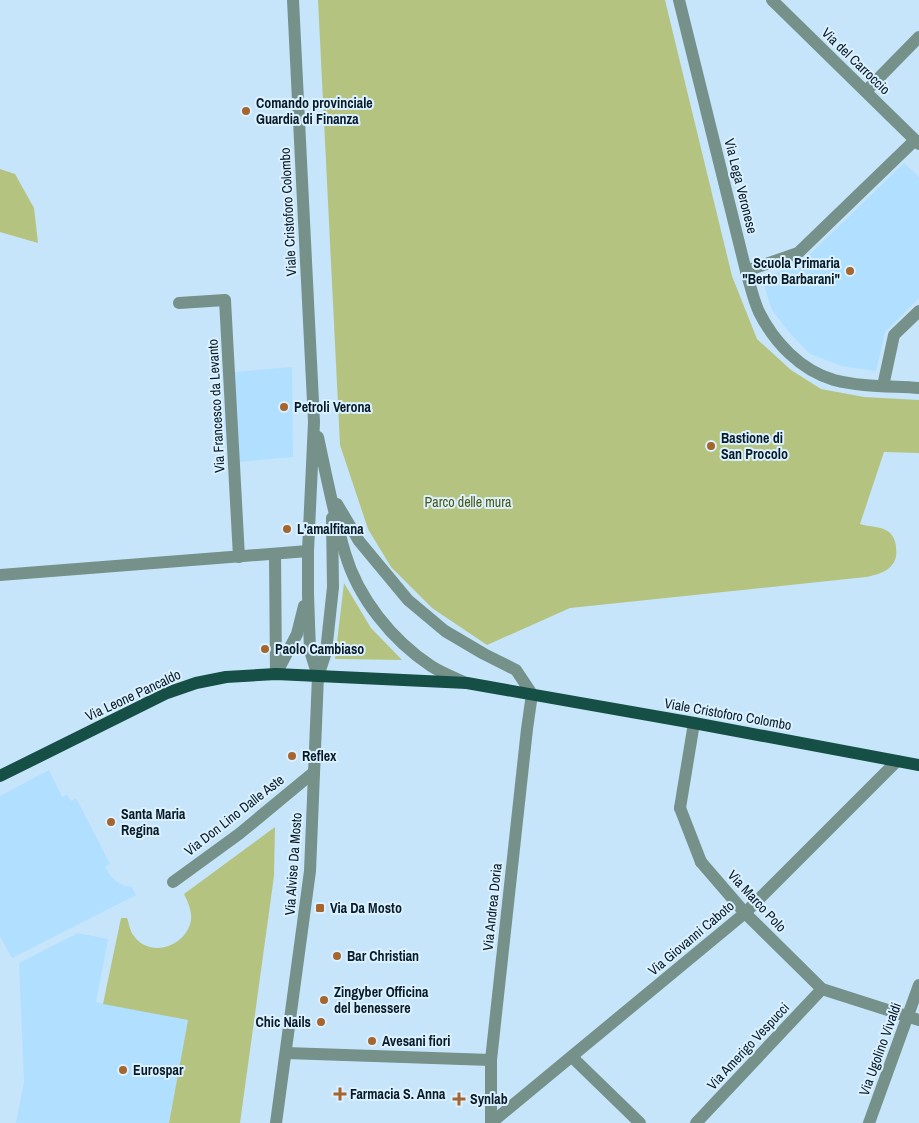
<svg xmlns="http://www.w3.org/2000/svg" width="919" height="1123" font-family="'Archivo Narrow',sans-serif">
  <style>
    .built { fill: #b0dfff }
    .green { fill: #b5c381 }
    .lines { fill: none; stroke-linecap: round; stroke-linejoin: round }
    .pedestrian { stroke: #75918a; stroke-width: 12 }
    .minor { stroke: #75918a; stroke-width: 12 }
    .tertiary { stroke: #75918a; stroke-width: 12 }
    .primary { stroke: #154f45; stroke-width: 12 }
    .poi-dot { fill: #a5652d; stroke: #dcf1ff; stroke-width: 2 }
    .labels { text-anchor: middle; dominant-baseline: central; stroke-width: 4; stroke-linejoin: round; paint-order: stroke }
    .street-label { font-size: 14px; fill: #071b28; stroke: #dcf1ff }
    .poi-label { font-size: 14px; font-weight: bold; fill: #071b28; stroke: #dcf1ff; text-anchor: start }
    .park-label { font-size: 14px; fill: #4b560f; stroke: #dcf1ff }
  </style>
  <rect width="100%" height="100%" fill="#c7e5fa"/>
  <g class="built">
    <path d="M 904,163 L 919,177 L 919,298 L 885,332 L 876,371 L 842,366 L 810,354 L 789,332 L 772,310 L 762,279 L 802,262 Z"/>
    <path d="M 292,367 L 293,457 L 239,462 L 235,372 Z"/>
    <path d="M 49,770 L 62,797 L 67,795 L 71,801 L 76,798 L 110,864 L 105,867 L 110,875 L 117,882 L 125,886 L 132,887 L 136,895 L 12,958 L 0,936 L 0,796 Z"/>
    <path d="M 78,933 L 108,939 L 96,1002 L 188,1020 L 169,1123 L 16,1123 L 24,1082 L 19,963 Z"/>
  </g>
  <g class="green">
    <path d="M 318,0 L 665,0 L 732,276 L 757,339 L 791,370 L 821,389 L 864,397 L 919,400 L 919,453 L 884,452 L 860,524 C 869,527 883,526 890,533 C 894,537 896,543 896,548 C 899,567 883,574 866,577 L 570,608 L 487,645 L 432,608 L 391,567 L 368,529 L 340,445 Z"/>
    <path d="M 0,169 L 15,174 L 34,208 L 38,243 L 0,232 Z"/>
    <path d="M 344,583 L 371,628 L 402,660 L 335,659 Z"/>
    <path d="M 275,827 L 274,876 L 240,1123 L 169,1123 L 188,1020 L 103,1004 L 121,918 L 127,918 C 129,923 130,932 134,936 C 150,959 187,946 191,920 C 192,911 188,902 184,894 Z"/>
  </g>
  <g class="lines">
    <path class="pedestrian" d="M 680,808 L 701,862"/>
    <g class="minor">
      <path d="M 679,0 L 746,271 C 750,284 753,299 759,312 C 774,342 800,370 834,380 C 861,387 891,386 919,388"/>
      <path d="M 772,0 L 919,144"/>
      <path d="M 866,91 L 919,37"/>
      <path d="M 746,271 L 798,253 L 915,140"/>
      <path d="M 179,303 L 225,300 L 239,557"/>
      <path d="M 883,386 L 894,335 L 919,311"/>
      <path d="M 275,554 L 276,674"/>
      <path d="M 0,575 L 308,551"/>
      <path d="M 680,808 L 694,723"/>
      <path d="M 701,862 L 745,913 L 822,989 L 919,1020"/>
      <path d="M 173,882 L 239,834 L 314,772"/>
      <path d="M 286,1053 L 491,1060"/>
      <path d="M 572,1057 L 640,1123"/>
      <path d="M 276,1123 L 310,871 L 318,676"/>
      <path d="M 491,1123 L 745,913 L 897,761"/>
      <path d="M 491,1123 L 491,1060 L 527,729 L 532,694"/>
      <path d="M 696,1123 L 822,989"/>
      <path d="M 869,1123 L 919,985"/>
    </g>
    <g class="tertiary">
      <path d="M 293,0 L 314,422 L 308,551 L 308,594 L 310,651 L 318,676"/>
      <path d="M 318,437 C 326,475 334,515 345,553 C 358,598 392,640 431,666 C 442,673 455,678 466,683"/>
      <path d="M 337,504 L 359,541 L 408,600 L 445,631 L 484,654 L 516,670 L 532,694"/>
      <path d="M 276,674 L 297,634 L 304,606"/>
      <path d="M 318,676 L 326,652 L 333,587 L 332,518"/>
    </g>
    <path class="primary" d="M 0,776 L 167,693 L 196,683 L 226,677 L 276,674 L 467,683 L 694,723 L 919,765"/>
  </g>
  <g class="poi-dot">
    <circle cx="246" cy="111" r="5"/>
    <circle cx="850" cy="271" r="5"/>
    <circle cx="284" cy="407" r="5"/>
    <circle cx="711" cy="446" r="5"/>
    <circle cx="287" cy="529" r="5"/>
    <circle cx="265" cy="649" r="5"/>
    <circle cx="292" cy="756" r="5"/>
    <circle cx="111" cy="822" r="5"/>
    <rect x="315" y="903" width="10" height="10" rx="2.5"/>
    <circle cx="337" cy="956" r="5"/>
    <circle cx="324" cy="1000" r="5"/>
    <circle cx="321" cy="1022" r="5"/>
    <circle cx="372" cy="1041" r="5"/>
    <circle cx="123" cy="1070" r="5"/>
    <path d="M337.5 1086.5h5v5h5v5h-5v5h-5v-5h-5v-5h5z"/>
    <path d="M456.5 1091.5h5v5h5v5h-5v5h-5v-5h-5v-5h5z"/>
  </g>
  <g class="labels">
    <g class="street-label">
      <text transform="translate(856 61) rotate(44)">Via del Carroccio</text>
      <text transform="translate(741 186) rotate(76)">Via Lega Veronese</text>
      <text transform="translate(288 212) rotate(-93)">Viale Cristoforo Colombo</text>
      <text transform="translate(216 406) rotate(-93)">Via Francesco da Levanto</text>
      <text transform="translate(133 695) rotate(-25)">Via Leone Pancaldo</text>
      <text transform="translate(728 714) rotate(10)">Viale Cristoforo Colombo</text>
      <text transform="translate(234 815) rotate(-38)">Via Don Lino Dalle Aste</text>
      <text transform="translate(293 864) rotate(-86)">Via Alvise Da Mosto</text>
      <text transform="translate(757 901) rotate(47)">Via Marco Polo</text>
      <text transform="translate(492 907) rotate(-84)">Via Andrea Doria</text>
      <text transform="translate(691 938) rotate(-40)">Via Giovanni Caboto</text>
      <text transform="translate(748 1046) rotate(-47)">Via Amerigo Vespucci</text>
      <text transform="translate(880 1049) rotate(-70)">Via Ugolino Vivaldi</text>
    </g>
    <g class="poi-label">
      <text x="256" y="103">Comando provinciale<tspan x="256" dy="16">Guardia di Finanza</tspan></text>
      <text x="840" y="263" text-anchor="end">Scuola Primaria<tspan x="840" dy="16">"Berto Barbarani"</tspan></text>
      <text x="294" y="407">Petroli Verona</text>
      <text x="721" y="438">Bastione di<tspan x="721" dy="16">San Procolo</tspan></text>
      <text x="297" y="529">L'amalfitana</text>
      <text x="275" y="649">Paolo Cambiaso</text>
      <text x="302" y="756">Reflex</text>
      <text x="121" y="814">Santa Maria<tspan x="121" dy="16">Regina</tspan></text>
      <text x="330" y="908">Via Da Mosto</text>
      <text x="347" y="956">Bar Christian</text>
      <text x="334" y="992">Zingyber Officina<tspan x="334" dy="16">del benessere</tspan></text>
      <text x="311" y="1022" text-anchor="end">Chic Nails</text>
      <text x="382" y="1041">Avesani fiori</text>
      <text x="133" y="1070">Eurospar</text>
      <text x="350" y="1094">Farmacia S. Anna</text>
      <text x="470" y="1099">Synlab</text>
    </g>
    <g class="park-label">
      <text x="468" y="502">Parco delle mura</text>
    </g>
  </g>
</svg>
